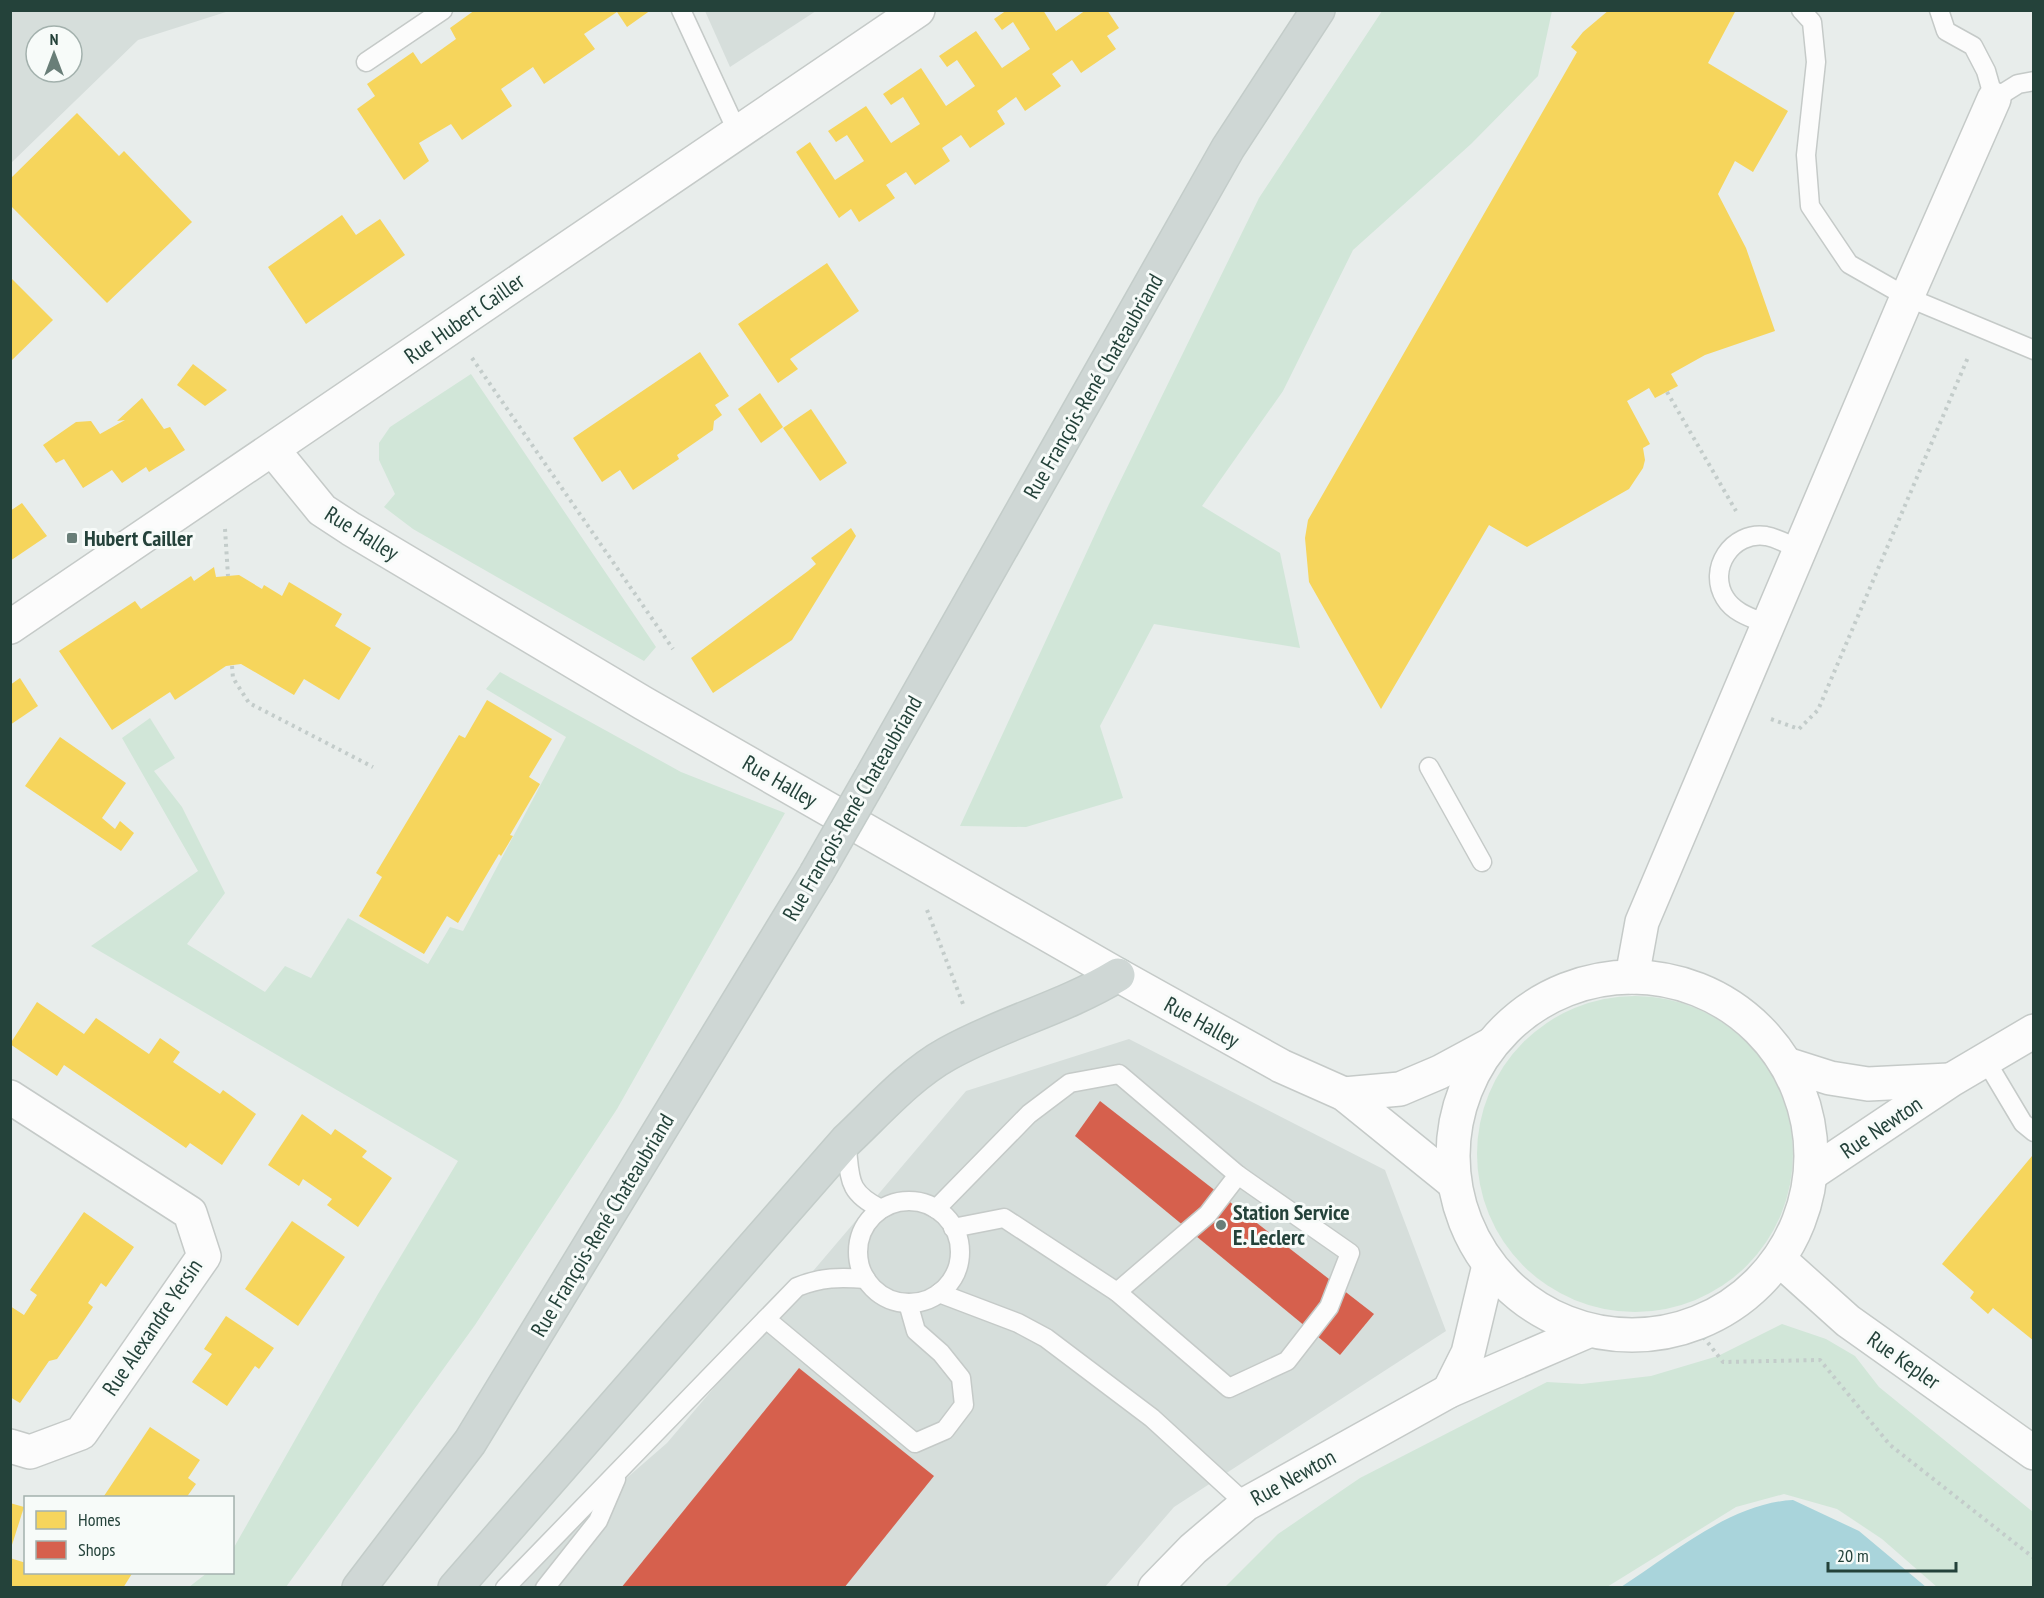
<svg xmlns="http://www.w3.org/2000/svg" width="2044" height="1598" font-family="'PT Sans Narrow',sans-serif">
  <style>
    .built { fill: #d6dedb; fill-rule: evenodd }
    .green { fill: #d1e6d8 }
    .water { fill: #a9d4db }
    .homes { fill: #f6d55c }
    .shops { fill: #d6604d }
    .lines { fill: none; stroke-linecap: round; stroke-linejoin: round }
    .service-casing { stroke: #c5cac8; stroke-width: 21 }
    .minor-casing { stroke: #c5cac8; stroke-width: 36 }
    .tertiary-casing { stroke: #c5cac8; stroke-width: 36 }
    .primary-casing { stroke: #c3ccc9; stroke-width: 36 }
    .path { stroke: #c3ccca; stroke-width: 4; stroke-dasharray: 3 4.5; stroke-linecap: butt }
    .service { stroke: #fcfcfc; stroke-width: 18 }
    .minor { stroke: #fcfcfc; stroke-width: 33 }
    .tertiary { stroke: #fcfcfc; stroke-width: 33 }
    .primary { stroke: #cfd7d5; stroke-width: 33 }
    .primary-bridge-casing { stroke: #c3ccc9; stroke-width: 36; stroke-linecap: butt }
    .primary-bridge { stroke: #cfd7d5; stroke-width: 33 }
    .poi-dot { fill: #697e78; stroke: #f7fbf9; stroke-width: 2 }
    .labels { text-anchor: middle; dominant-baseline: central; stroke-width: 6; stroke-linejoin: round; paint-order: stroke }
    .street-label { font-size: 22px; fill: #24423a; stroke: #f7fbf9 }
    .poi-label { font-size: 22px; font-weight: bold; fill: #24423a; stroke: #f7fbf9; text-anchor: start }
  </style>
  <rect width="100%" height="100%" fill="#e8edeb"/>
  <g class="built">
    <path d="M 11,10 L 229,10 L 229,11 L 138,40 L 11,163 ZM 36,36 L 72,36 L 72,72 L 36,72 Z"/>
    <path d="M 705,11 L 816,11 L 730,67 Z"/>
    <path d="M 1129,1039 L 1385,1170 L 1446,1331 L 1174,1507 L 1105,1587 L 500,1588 L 667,1443 L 966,1091 Z"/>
  </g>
  <g class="green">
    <path d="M 1382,11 L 1552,11 L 1538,76 L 1471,144 L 1353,250 L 1283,391 L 1202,506 L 1280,553 L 1300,648 L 1154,624 L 1100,726 L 1123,798 L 1026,827 L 960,826 L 1109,504 L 1259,198 Z"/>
    <path d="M 471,374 L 656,647 L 644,661 L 413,529 L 384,507 L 395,494 L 379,460 L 379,443 L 390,427 Z"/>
    <path d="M 500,672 L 681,772 L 785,813 L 617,1109 L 475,1325 L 286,1587 L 189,1587 L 207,1573 L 232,1572 L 233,1549 L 378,1294 L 458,1161 L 91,946 L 198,871 L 122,738 L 150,718 L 175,758 L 154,771 L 182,807 L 225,893 L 187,944 L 265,992 L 285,966 L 311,978 L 348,918 L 428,964 L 450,927 L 463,931 L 566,737 L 486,689 Z"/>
    <circle cx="1635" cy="1154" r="158"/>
    <path d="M 1782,1324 L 1826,1339 L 1855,1356 L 1879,1387 L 2033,1512 L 2033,1587 L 1937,1587 L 1882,1539 L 1837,1509 L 1784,1494 L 1736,1507 L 1607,1587 L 1225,1587 L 1278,1534 L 1360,1478 L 1547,1382 L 1582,1384 L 1651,1376 L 1718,1356 Z"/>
  </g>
  <path class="water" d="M 1793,1500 L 1859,1531 L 1926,1587 L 1621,1587 C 1672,1554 1731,1503 1793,1500 Z"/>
  <g class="homes">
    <path d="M 475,10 L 651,10 L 627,27 L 617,12 L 584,34 L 595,49 L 544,84 L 533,67 L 501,89 L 512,106 L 462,140 L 451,124 L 419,143 L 429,161 L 404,180 L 357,109 L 375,96 L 367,84 L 413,52 L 421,64 L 456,39 L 450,28 Z"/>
    <path d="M 1007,10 L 1043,10 L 1056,31 L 1086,10 L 1107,10 L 1119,28 L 1107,36 L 1116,49 L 1081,73 L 1072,60 L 1052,74 L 1061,86 L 1025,111 L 1016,97 L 997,111 L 1005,124 L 970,148 L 961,135 L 942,148 L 950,161 L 915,185 L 906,172 L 886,185 L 895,198 L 859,222 L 851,209 L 839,218 L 796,152 L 810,142 L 835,180 L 864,161 L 847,135 L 836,142 L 828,131 L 866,106 L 891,143 L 920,124 L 903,97 L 891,105 L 883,94 L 921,68 L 946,106 L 975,86 L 957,60 L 947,67 L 939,56 L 976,31 L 1002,68 L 1030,49 L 1013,22 L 1002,30 L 994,19 Z"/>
    <path d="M 1609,10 L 1736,10 L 1708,63 L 1788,111 L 1753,172 L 1735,161 L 1718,194 L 1746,248 L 1775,331 L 1705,355 L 1671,374 L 1678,386 L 1655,398 L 1649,388 L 1627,401 L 1650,444 L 1643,448 L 1645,460 L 1643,468 L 1629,489 L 1527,547 L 1489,525 L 1381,709 L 1309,582 L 1305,538 L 1308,520 L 1577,52 L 1571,47 L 1583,32 Z"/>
    <path d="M 77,113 L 119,156 L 124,151 L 192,222 L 107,303 L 10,205 L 10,179 Z"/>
    <path d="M 342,215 L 356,235 L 380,219 L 405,255 L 306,324 L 268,267 Z"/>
    <path d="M 827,263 L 859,311 L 790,359 L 798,369 L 778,383 L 738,324 Z"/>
    <path d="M 10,277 L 53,320 L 10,362 Z"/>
    <path d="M 700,352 L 729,396 L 715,405 L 722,415 L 714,421 L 713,430 L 677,455 L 679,459 L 633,490 L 620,470 L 602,482 L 573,438 Z"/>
    <path d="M 193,364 L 227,390 L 205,406 L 177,385 Z"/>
    <path d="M 760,393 L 783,427 L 761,443 L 738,409 Z"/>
    <path d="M 142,398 L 164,429 L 170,427 L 185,450 L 149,472 L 146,467 L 122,483 L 112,470 L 83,488 L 64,459 L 56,463 L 43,445 L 76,422 L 91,421 L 100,434 L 125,420 L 117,421 Z"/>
    <path d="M 811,409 L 847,463 L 820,481 L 783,428 Z"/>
    <path d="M 22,503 L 47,536 L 10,561 L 10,511 Z"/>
    <path d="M 851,528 L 856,536 L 792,640 L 713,693 L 691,658 L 808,571 L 816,564 L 811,558 Z"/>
    <path d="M 214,567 L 216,577 L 239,575 L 262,589 L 264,585 L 282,596 L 289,582 L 342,614 L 335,626 L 371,648 L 339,700 L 304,679 L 294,695 L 241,664 L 226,666 L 175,700 L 170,692 L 112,730 L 59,651 L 135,601 L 141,609 L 191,576 L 194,581 Z"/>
    <path d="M 20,678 L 38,706 L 10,725 L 10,685 Z"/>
    <path d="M 487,700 L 552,739 L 529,777 L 540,784 L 510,835 L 513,836 L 501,856 L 499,854 L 458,923 L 447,916 L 424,954 L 359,916 L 382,877 L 376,873 L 459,735 L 465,738 Z"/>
    <path d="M 60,737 L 126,783 L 102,818 L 115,829 L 120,821 L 134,833 L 121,851 L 25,786 Z"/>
    <path d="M 37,1002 L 84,1034 L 96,1018 L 149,1054 L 160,1038 L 180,1052 L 173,1062 L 220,1094 L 223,1090 L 256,1114 L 222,1165 L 190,1143 L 186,1148 L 64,1065 L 57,1076 L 10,1044 Z"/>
    <path d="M 302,1114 L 331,1135 L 335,1129 L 367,1151 L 362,1157 L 392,1178 L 358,1227 L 327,1205 L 332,1199 L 303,1179 L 299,1186 L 268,1165 Z"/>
    <path d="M 2032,1156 L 2034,1157 L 2034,1341 L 1993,1308 L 1988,1314 L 1970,1298 L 1974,1292 L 1942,1264 Z"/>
    <path d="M 84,1212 L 134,1247 L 106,1287 L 101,1283 L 88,1303 L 93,1307 L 81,1325 L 57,1359 L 49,1361 L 20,1403 L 10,1397 L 10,1306 L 24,1315 L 37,1295 L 30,1290 Z"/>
    <path d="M 292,1221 L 345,1257 L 298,1326 L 245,1289 Z"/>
    <path d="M 226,1316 L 274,1348 L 259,1369 L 255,1366 L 227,1406 L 192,1382 L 212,1354 L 204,1349 Z"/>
    <path d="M 150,1427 L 200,1460 L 188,1478 L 196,1484 L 186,1498 L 106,1498 L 104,1496 Z"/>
    <path d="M 10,1503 L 24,1507 L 11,1548 L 10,1548 Z"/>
    <path d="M 10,1558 L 26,1563 L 26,1572 L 133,1572 L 123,1588 L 10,1588 Z"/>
  </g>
  <g class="shops">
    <path d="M 1100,1101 L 1374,1314 L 1340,1355 L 1075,1136 Z"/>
    <path d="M 799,1368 L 934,1476 L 844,1588 L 621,1588 Z"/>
  </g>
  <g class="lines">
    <defs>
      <g id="service">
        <path d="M 681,10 L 737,131"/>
        <path d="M 1801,10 L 1812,22 L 1816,62 L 1806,155 L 1810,206 L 1849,264 L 1907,297 L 2034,350"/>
        <path d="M 1939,10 L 1946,31 L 1973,46 L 1986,71 L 1994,99 L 2018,84 L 2034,81"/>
        <path d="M 366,62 L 443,10"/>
        <path d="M 1767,624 C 1752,618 1734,613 1725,598 C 1707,569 1732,531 1766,536 C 1777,538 1789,545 1800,549"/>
        <path d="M 1429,767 L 1482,862"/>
        <path d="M 1986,1061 L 2023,1123 L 2034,1132"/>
        <path d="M 846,1141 C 851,1178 845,1191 881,1209"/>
        <circle cx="909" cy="1252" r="51"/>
        <path d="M 936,1209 L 1029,1114 L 1070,1083 L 1119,1074 L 1238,1175 L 1208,1214 L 1117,1292 L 1004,1218 L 953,1228"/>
        <path d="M 1117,1292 L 1229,1388 L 1287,1361 L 1329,1307 L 1350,1253 L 1238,1175"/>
        <path d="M 939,1293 L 1018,1323 L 1046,1338 L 1152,1418 L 1246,1504"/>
        <path d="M 766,1319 L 915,1443 L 945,1430 L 964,1405 L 961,1378 L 941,1353 L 916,1331 L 908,1303"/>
        <path d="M 505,1588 L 797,1287 C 821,1277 840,1277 866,1279"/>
        <path d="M 545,1588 L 598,1521 L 616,1479"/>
      </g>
      <g id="minor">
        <path d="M 1632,977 L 1642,922 L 1907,297 L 1994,99"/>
        <path d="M 1786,1064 L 1830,1078 L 1868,1084 L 1949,1080"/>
        <path d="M 10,1097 L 190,1213 L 204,1256 L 81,1433 L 30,1452 L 10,1446"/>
        <path d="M 1812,1173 L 1951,1080 L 2034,1031"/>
        <path d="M 1449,1391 L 1468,1353 L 1489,1265"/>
        <path d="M 1155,1588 L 1193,1549 L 1246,1504 L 1449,1391 L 1588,1331"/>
      </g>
      <g id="tertiary">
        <path d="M 273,450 L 322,510 L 351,529 L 643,703 L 1118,975 L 1281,1066 L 1344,1094 L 1454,1183"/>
        <path d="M 10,627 L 918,10"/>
        <circle cx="1632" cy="1156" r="179"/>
        <path d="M 1344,1094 L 1400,1089 L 1440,1072 L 1490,1045"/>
        <path d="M 1780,1260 L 1848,1321 L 2034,1453"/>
      </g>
      <g id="primary">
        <path d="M 871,778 L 1228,148 L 1318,10"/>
        <path d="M 359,1588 L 470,1442 L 816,874"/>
        <path d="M 455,1588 L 846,1141 C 877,1112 909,1075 947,1054 C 1002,1023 1064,1008 1118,975"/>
      </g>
    </defs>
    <use href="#service" class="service-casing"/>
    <use href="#minor" class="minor-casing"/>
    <use href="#tertiary" class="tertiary-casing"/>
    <use href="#primary" class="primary-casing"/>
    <g class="path">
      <path d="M 472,358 L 673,649"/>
      <path d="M 1667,392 L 1736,511"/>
      <path d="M 225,529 L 228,576"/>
      <path d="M 232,666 L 233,678 L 249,703 L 373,767"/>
      <path d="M 1771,719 L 1799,729 L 1818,710 L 1969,355"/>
      <path d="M 927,910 L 963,1004"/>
      <path d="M 1694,1325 L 1723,1362 L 1820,1360 L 1890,1445 L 2034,1558"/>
    </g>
    <use href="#service" class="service"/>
    <use href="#minor" class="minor"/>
    <use href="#tertiary" class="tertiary"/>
    <use href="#primary" class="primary"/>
    <defs>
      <path id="primary-bridge" d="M 816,874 L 871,778"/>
    </defs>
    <use href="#primary-bridge" class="primary-bridge-casing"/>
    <use href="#primary-bridge" class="primary-bridge"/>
  </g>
  <g class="poi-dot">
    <rect x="66" y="532" width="12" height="12" rx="3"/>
    <circle cx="1221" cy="1225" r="6"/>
  </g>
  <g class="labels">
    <g class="street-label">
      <text transform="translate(464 318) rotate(-35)">Rue Hubert Cailler</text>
      <text transform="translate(1093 386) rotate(-60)">Rue François-René Chateaubriand</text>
      <text transform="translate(362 533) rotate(32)">Rue Halley</text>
      <text transform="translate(780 781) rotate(30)">Rue Halley</text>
      <text transform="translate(852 808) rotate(-60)">Rue François-René Chateaubriand</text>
      <text transform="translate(1202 1022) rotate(29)">Rue Halley</text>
      <text transform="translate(1881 1127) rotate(-34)">Rue Newton</text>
      <text transform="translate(602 1225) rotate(-59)">Rue François-René Chateaubriand</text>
      <text transform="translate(152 1327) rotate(-56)">Rue Alexandre Yersin</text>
      <text transform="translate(1904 1360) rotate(35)">Rue Kepler</text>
      <text transform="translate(1293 1477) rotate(-29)">Rue Newton</text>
    </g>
    <g class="poi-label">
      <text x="84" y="538">Hubert Cailler</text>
      <text x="1233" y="1212">Station Service<tspan x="1233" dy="25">E. Leclerc</tspan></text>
    </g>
  </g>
  <rect width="2044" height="1598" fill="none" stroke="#24423a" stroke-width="24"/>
  <rect x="24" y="1496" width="210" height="78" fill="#f7fbf9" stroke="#a3b1ad" stroke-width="1.5"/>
  <rect x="36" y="1511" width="30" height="18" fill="#f6d55c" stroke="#a3b1ad" stroke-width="1.5"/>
  <text x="78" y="1526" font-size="18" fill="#24423a">Homes</text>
  <rect x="36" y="1541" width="30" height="18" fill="#d6604d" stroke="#a3b1ad" stroke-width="1.5"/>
  <text x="78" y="1556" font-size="18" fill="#24423a">Shops</text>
  <g transform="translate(54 54)"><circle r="28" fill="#f7fbf9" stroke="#a3b1ad" stroke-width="1.5"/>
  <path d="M0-4.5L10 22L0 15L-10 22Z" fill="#697e78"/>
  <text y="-9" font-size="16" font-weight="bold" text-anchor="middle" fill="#24423a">N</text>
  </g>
  <path d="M1828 1562v9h128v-9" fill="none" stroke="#24423a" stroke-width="3"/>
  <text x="1837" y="1562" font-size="18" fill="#24423a" stroke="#f7fbf9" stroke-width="4.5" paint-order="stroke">20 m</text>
</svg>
